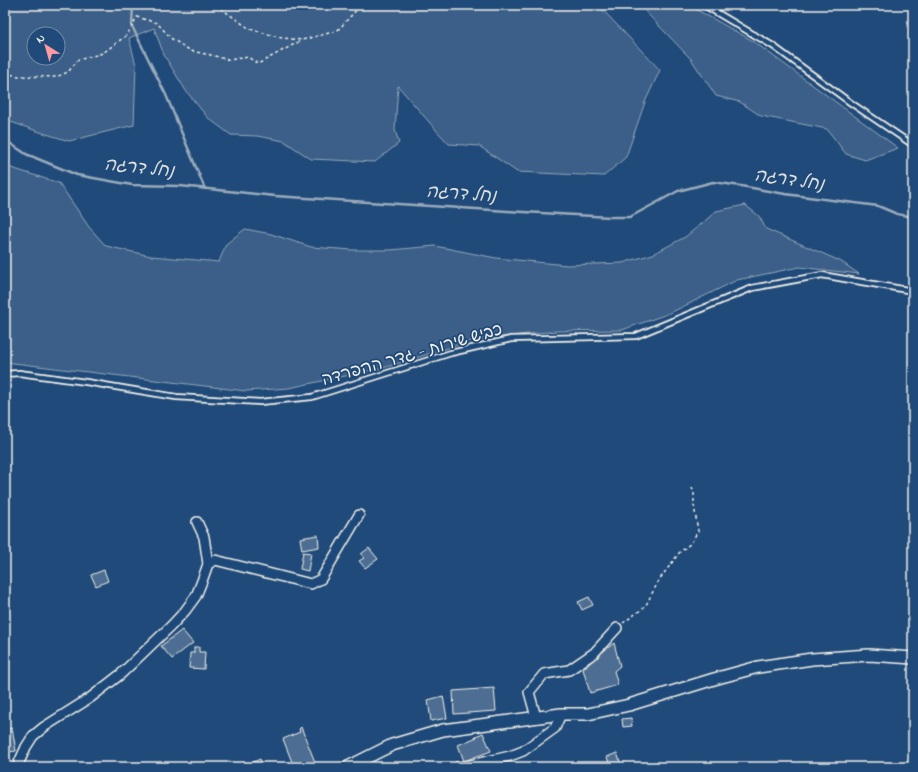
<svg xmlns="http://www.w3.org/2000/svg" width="918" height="772" font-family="'Indie Flower','Playpen Sans Hebrew',sans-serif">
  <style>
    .green { fill: #3a5f88; stroke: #97a8b8; fill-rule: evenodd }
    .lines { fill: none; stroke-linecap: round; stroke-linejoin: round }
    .stream { stroke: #9cacbb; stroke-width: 2.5 }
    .building { fill: #4d6e92; stroke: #f4f1e8 }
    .service-casing { stroke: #f4f1e8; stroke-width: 8 }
    .minor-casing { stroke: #f4f1e8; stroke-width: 12 }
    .tertiary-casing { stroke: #f4f1e8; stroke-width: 14 }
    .path { stroke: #f4f1e8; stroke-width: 1.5; stroke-dasharray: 3 3; stroke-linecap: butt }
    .service { stroke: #1f4a7a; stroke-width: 4.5 }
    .minor { stroke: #1f4a7a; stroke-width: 9 }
    .tertiary { stroke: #1f4a7a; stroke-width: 11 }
    .labels { text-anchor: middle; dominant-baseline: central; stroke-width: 3.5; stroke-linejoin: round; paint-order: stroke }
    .street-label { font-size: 17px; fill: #f4f1e8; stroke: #1f4a7a }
    .water-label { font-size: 18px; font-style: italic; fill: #dee0dd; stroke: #1f4a7a }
  </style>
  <rect width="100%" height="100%" fill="#1f4a7a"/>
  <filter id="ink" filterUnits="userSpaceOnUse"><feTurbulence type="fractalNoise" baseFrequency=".025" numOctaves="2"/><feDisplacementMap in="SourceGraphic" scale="8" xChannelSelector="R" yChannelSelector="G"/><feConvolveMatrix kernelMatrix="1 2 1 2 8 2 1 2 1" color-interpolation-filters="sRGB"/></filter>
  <g filter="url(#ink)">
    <g class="green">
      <path d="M 5,5 L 598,5 L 660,70 L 645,102 L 626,157 L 604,176 L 517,172 L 479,146 L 449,144 L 436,130 L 398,86 L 395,130 L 399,143 L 375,162 L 311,159 L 284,141 L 257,136 L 231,135 L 208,118 L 186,91 L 164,55 L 154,28 L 129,38 L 136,65 L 134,125 L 69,141 L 40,132 L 5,120 ZM 34,34 L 58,34 L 58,58 L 34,58 Z"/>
      <path d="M 639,5 L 688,5 L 753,41 L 898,148 L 865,160 L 846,154 L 827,129 L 761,116 L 740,102 L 716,96 L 691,59 Z"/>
      <path d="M 5,166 L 59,183 L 89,227 L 106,246 L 151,256 L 219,262 L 226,244 L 245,229 L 271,234 L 311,247 L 353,250 L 390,250 L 435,246 L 496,258 L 567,265 L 622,263 L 653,254 L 685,237 L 705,221 L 716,211 L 745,205 L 759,216 L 766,229 L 840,261 L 859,274 L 799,267 L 737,280 L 670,313 L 622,330 L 556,331 L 474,340 L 383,368 L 289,388 L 246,391 L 5,362 Z"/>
    </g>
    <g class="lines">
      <g class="stream">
        <path d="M 133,5 L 132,26 L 166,95 L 205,189"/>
        <path d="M 5,140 L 26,154 L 77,175 L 132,185 L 180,186 L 275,196 L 524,212 L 610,217 L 630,217 L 678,191 L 713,182 L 741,186 L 785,194 L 878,206 L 897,214 L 913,217"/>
      </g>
    </g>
    <g class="building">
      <path d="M 318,535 L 319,547 L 302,550 L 300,538 Z"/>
      <path d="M 369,548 L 378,559 L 365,568 L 359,561 L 364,558 L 361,554 Z"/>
      <path d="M 303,552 L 311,553 L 308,571 L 300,569 Z"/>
      <path d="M 104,570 L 108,581 L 96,586 L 91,575 Z"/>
      <path d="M 589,597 L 593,605 L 582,610 L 578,602 Z"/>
      <path d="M 182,630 L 193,643 L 172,659 L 161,646 Z"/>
      <path d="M 614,643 L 620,666 L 614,671 L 618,685 L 590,693 L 583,669 L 601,653 Z"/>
      <path d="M 194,647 L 199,647 L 199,652 L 205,652 L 204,669 L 189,668 L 190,653 L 194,653 Z"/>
      <path d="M 494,688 L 496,711 L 454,714 L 453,691 Z"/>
      <path d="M 443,696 L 447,718 L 431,721 L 428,700 Z"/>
      <path d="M 631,718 L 632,726 L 623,727 L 622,719 Z"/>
      <path d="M 301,727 L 317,767 L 294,767 L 283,739 L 300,732 L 299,729 Z"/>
      <path d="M 12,728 L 16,751 L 9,752 L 10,759 L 5,760 L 5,729 Z"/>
      <path d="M 483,733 L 491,751 L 464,761 L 458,745 L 477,737 L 476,736 Z"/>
      <path d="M 617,753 L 622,767 L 605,767 L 604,765 L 609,763 L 607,757 Z"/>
      <path d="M 260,759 L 263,767 L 245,767 L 245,766 Z"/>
    </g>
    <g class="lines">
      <defs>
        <g id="service">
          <path d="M 704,5 L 773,46 L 851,103 L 913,145"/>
          <path d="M 5,374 L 19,373 L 86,382 L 176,397 L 260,402 L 312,397 L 451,353 L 511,339 L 636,336 L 752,288 L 822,275 L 913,291"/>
        </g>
        <g id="minor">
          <path d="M 208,564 L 215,560 L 311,584 L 321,579 L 359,515"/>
          <path d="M 536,717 L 529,692 L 544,674 L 569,670 L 594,653 L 617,628"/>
          <path d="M 17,767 L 26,747 L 33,736 L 44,727 L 90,698 L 121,674 L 171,626 L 185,611 L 196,596 L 202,581 L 208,564 L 204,537 L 197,522"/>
          <path d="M 458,767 L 471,765 L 510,756 L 523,751 L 555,728 L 561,714"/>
        </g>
        <path id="tertiary" d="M 348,767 L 392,745 L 443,730 L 561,714 L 588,714 L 629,705 L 714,679 L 758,667 L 812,659 L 869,655 L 913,658"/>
      </defs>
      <use href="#service" class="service-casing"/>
      <use href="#minor" class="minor-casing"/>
      <use href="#tertiary" class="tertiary-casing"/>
      <g class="path">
        <path d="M 216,5 L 250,29 L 282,38 L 302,40 L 337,31 L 360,6 L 362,5"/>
        <path d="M 5,73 L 18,76 L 56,77 L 68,72 L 78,60 L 103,53 L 127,35 L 137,17 L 157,23 L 172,39 L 191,51 L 211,55 L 229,60 L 248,57 L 258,64 L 302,40"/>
        <path d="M 623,623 L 645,607 L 659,580 L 671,564 L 679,553 L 691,543 L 698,531 L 694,505 L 694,492 L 691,486"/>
      </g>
      <use href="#service" class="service"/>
      <use href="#minor" class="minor"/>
      <use href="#tertiary" class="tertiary"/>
    </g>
  </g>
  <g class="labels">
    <g class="street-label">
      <text transform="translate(412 355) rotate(-16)">כביש שירות - גדר ההפרדה</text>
    </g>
    <g class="water-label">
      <text transform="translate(139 169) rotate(6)">נחל דרגה</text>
      <text transform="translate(789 181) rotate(8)">נחל דרגה</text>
      <text transform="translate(461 195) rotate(4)">נחל דרגה</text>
    </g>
  </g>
  <rect width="918" height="772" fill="none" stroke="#1f4a7a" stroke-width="20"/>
  <rect x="10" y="10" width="898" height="752" fill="none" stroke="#f4f1e8" stroke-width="1.5" filter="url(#ink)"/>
  <g transform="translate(46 46) rotate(323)"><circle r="19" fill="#1f4a7a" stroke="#748da6"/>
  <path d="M0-3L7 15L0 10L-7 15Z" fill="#ff9aa2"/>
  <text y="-6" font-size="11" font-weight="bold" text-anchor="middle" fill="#f4f1e8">N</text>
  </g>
</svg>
